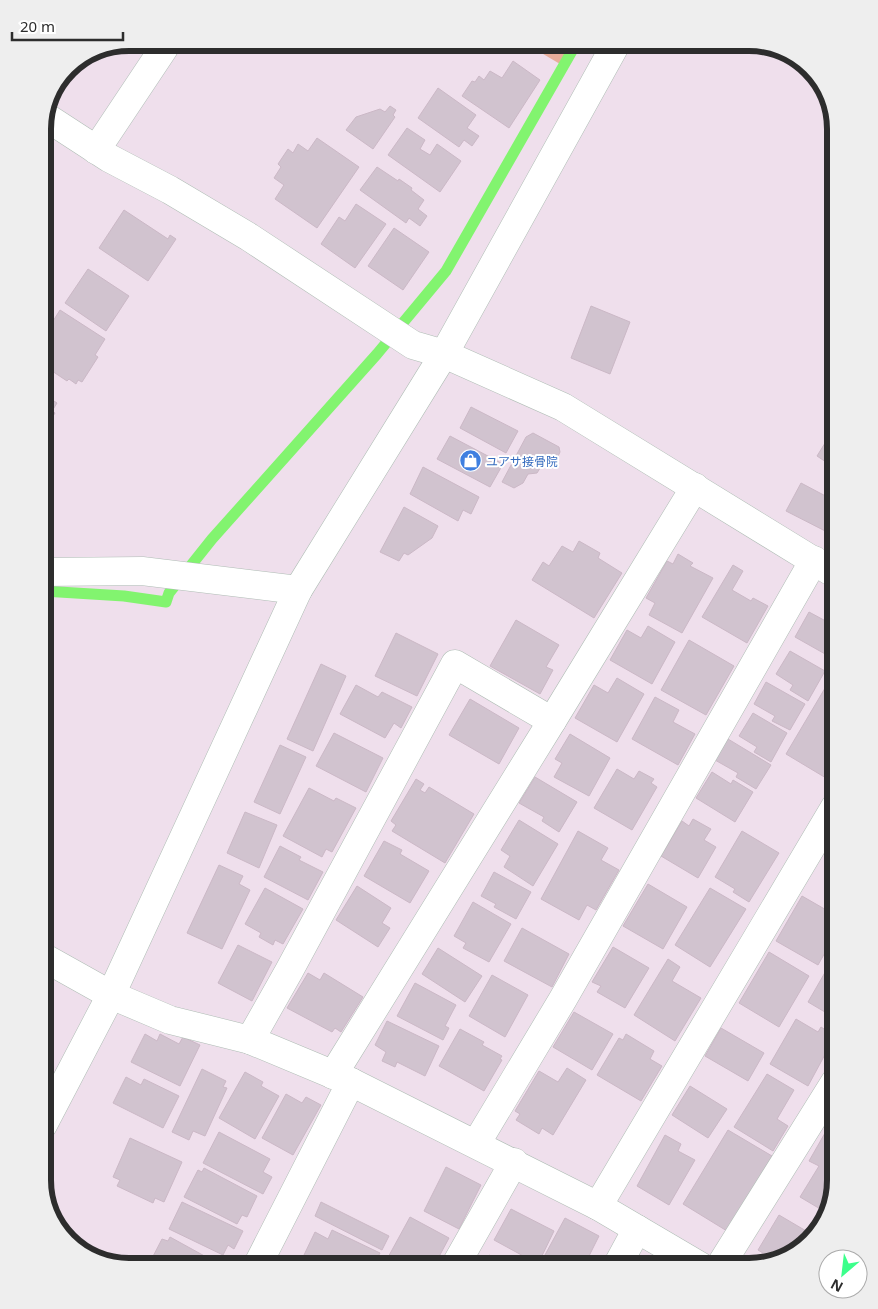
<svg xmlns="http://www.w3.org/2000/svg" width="878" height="1309" font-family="'Noto Sans','Noto Sans JP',sans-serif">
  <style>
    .green { fill: #e7ad9a }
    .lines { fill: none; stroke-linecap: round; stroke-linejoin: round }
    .stream { stroke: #82f46f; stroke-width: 11 }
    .building { fill: #d1c3cf; stroke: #cbb8c6 }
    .minor-casing { stroke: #afbdb5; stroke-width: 29 }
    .tertiary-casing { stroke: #afbdb5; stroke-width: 29 }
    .minor { stroke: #fff; stroke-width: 28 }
    .tertiary { stroke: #fff; stroke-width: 28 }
    .labels { text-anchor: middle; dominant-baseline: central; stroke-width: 4; stroke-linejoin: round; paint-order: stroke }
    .shop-label { font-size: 12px; fill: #366cbe; stroke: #fff; text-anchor: start }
    .rim { fill: none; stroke: #2d2d2d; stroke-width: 6 }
  </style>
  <rect width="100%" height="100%" fill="#efdfec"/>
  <path class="green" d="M 570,44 L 560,64 L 528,45 Z"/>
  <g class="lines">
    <path class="stream" d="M 43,591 L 124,596 L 166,602 L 169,593 L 212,539 L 377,354 L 446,271 L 576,44"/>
  </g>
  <g class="building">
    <path d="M 513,61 L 540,80 L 509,128 L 462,96 L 472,81 L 475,82 L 479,76 L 484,80 L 490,71 L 502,78 Z"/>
    <path d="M 438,88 L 476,115 L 467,128 L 479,136 L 472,146 L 464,140 L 459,147 L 418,118 Z"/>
    <path d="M 390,106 L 396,110 L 393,115 L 395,117 L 373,149 L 346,130 L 356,117 L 380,109 L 385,112 Z"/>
    <path d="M 407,128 L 425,140 L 420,149 L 430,155 L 437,144 L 461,161 L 440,192 L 388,155 Z"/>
    <path d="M 317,138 L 359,167 L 317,228 L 275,199 L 284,185 L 274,178 L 281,167 L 278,164 L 288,149 L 293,153 L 298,144 L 308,151 Z"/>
    <path d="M 377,167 L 398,181 L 399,179 L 412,188 L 411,190 L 424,200 L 418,209 L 427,216 L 420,226 L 409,218 L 406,223 L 360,190 Z"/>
    <path d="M 356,204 L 386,224 L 355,268 L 321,244 L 339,217 L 345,221 Z"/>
    <path d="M 124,210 L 168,239 L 170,235 L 176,239 L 148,281 L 99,248 Z"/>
    <path d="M 394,228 L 429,252 L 403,290 L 368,266 Z"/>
    <path d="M 88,269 L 129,296 L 106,331 L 65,303 Z"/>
    <path d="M 591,306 L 630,322 L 610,374 L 571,358 Z"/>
    <path d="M 60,310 L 105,339 L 95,355 L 98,357 L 82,382 L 78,380 L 76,384 L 69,379 L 67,381 L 43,365 L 43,337 Z"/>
    <path d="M 43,394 L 57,403 L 52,411 L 55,413 L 43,432 Z"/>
    <path d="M 471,407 L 518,431 L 506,453 L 460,428 Z"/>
    <path d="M 835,427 L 835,468 L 817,456 Z"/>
    <path d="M 533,433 L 559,447 L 560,452 L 556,461 L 542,465 L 537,473 L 528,474 L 523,483 L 514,488 L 502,482 L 526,437 Z"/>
    <path d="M 450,436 L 503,464 L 490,487 L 437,459 Z"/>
    <path d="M 423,467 L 479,497 L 471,514 L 463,510 L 458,521 L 410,494 Z"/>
    <path d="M 801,483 L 835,501 L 835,536 L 786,511 Z"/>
    <path d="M 404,507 L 438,526 L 432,538 L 408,555 L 404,553 L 399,561 L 380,552 Z"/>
    <path d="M 579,541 L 600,553 L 598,558 L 622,573 L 594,618 L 532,580 L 543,562 L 549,566 L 562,546 L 573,552 Z"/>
    <path d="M 678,554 L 693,563 L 690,566 L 713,578 L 682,633 L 649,615 L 655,603 L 646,598 L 667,561 L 673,564 Z"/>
    <path d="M 733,565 L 743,571 L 732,590 L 751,601 L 753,598 L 768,606 L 747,643 L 702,617 Z"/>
    <path d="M 809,612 L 835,626 L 835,655 L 834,659 L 795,637 Z"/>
    <path d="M 516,620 L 559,645 L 546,667 L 553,670 L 540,694 L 490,666 Z"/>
    <path d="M 648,626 L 675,642 L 652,684 L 610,660 L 627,630 L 641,638 Z"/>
    <path d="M 396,633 L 438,654 L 417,696 L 375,676 Z"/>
    <path d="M 689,640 L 734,666 L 706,715 L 661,690 Z"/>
    <path d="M 790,651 L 825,671 L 808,701 L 790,690 L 793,685 L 776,674 Z"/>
    <path d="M 321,664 L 346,676 L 313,751 L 287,739 Z"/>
    <path d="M 617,678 L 644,694 L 617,742 L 575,718 L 594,685 L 608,693 Z"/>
    <path d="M 831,678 L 835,681 L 835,774 L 831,781 L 786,754 Z"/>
    <path d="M 766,682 L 805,704 L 790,730 L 772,721 L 775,716 L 754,704 Z"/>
    <path d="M 356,685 L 378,697 L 382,692 L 412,707 L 401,728 L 394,723 L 385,738 L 340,714 Z"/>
    <path d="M 655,697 L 679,710 L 673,722 L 695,734 L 678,765 L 632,739 Z"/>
    <path d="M 470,699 L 519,728 L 499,764 L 449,735 Z"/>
    <path d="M 753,713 L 787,733 L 771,762 L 754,752 L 757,747 L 739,736 Z"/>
    <path d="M 334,733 L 383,758 L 366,792 L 316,766 Z"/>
    <path d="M 570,734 L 610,758 L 589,796 L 554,777 L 562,763 L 555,759 Z"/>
    <path d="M 728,739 L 771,765 L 756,789 L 736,777 L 738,773 L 715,760 Z"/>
    <path d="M 280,745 L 306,757 L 280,814 L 254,802 Z"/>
    <path d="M 617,769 L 634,779 L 639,771 L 654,779 L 651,783 L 657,787 L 632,830 L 594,808 Z"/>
    <path d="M 712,772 L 731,784 L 733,780 L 753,792 L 735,822 L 696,798 Z"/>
    <path d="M 535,777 L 577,802 L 559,832 L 542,821 L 544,817 L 519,803 Z"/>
    <path d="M 416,779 L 424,784 L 420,790 L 425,793 L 429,787 L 474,814 L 445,863 L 392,831 L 396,825 L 391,821 Z"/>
    <path d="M 309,788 L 334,801 L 336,798 L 356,808 L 332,852 L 326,849 L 322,857 L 283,836 Z"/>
    <path d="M 245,812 L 277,825 L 259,868 L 227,853 Z"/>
    <path d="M 693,819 L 711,829 L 704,840 L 716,847 L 698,878 L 661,856 L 682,821 L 689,826 Z"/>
    <path d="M 519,820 L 558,844 L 533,886 L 504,867 L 510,856 L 501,850 Z"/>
    <path d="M 578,831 L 608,848 L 601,860 L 619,870 L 596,910 L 587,905 L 579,920 L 541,899 Z"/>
    <path d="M 742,831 L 779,853 L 749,902 L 733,892 L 735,889 L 715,877 Z"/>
    <path d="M 384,841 L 402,850 L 400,854 L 429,871 L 410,903 L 364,876 Z"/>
    <path d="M 280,846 L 301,857 L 299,860 L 323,872 L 308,900 L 264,877 Z"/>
    <path d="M 219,865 L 243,876 L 239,884 L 250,890 L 222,949 L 187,933 Z"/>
    <path d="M 494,872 L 531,892 L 516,919 L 494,907 L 496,904 L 481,896 Z"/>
    <path d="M 648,884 L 687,907 L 663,949 L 623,926 Z"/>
    <path d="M 357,886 L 391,908 L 382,923 L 390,928 L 378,947 L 336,920 Z"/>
    <path d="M 265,888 L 303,909 L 283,944 L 275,940 L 273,945 L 259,937 L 261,933 L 245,924 Z"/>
    <path d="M 710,888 L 746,909 L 710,967 L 675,945 Z"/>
    <path d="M 802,896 L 835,915 L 835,935 L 818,965 L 776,941 Z"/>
    <path d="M 473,902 L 511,924 L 489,962 L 463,948 L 466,943 L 454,936 Z"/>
    <path d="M 522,928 L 569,954 L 552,987 L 504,961 Z"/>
    <path d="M 238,945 L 272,962 L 252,1001 L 218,983 Z"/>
    <path d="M 613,947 L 649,968 L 625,1008 L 597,992 L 601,986 L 592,982 Z"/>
    <path d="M 438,948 L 482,976 L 465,1002 L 422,974 Z"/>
    <path d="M 769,952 L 809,976 L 779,1027 L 739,1003 Z"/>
    <path d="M 668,959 L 680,967 L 672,981 L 701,998 L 675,1041 L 634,1015 Z"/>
    <path d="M 831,962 L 835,964 L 835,1018 L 808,1002 Z"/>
    <path d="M 308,973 L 320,980 L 324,973 L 363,997 L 341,1032 L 335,1028 L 332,1032 L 287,1008 Z"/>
    <path d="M 492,975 L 528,995 L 505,1037 L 469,1016 Z"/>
    <path d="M 415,983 L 456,1005 L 445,1026 L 449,1028 L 443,1040 L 397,1016 Z"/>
    <path d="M 574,1012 L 613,1034 L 592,1070 L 553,1047 Z"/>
    <path d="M 796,1019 L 818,1032 L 821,1027 L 835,1036 L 808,1086 L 770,1064 Z"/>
    <path d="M 387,1021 L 439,1046 L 425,1076 L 397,1062 L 395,1067 L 382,1061 L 386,1052 L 375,1045 Z"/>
    <path d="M 721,1028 L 764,1053 L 748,1081 L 705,1056 Z"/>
    <path d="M 460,1029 L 484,1042 L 482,1045 L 502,1056 L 500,1059 L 502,1060 L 484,1091 L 439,1066 Z"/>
    <path d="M 145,1034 L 157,1041 L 160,1034 L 179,1044 L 183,1037 L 200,1045 L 180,1086 L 131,1062 Z"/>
    <path d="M 626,1034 L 654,1051 L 650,1059 L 662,1066 L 641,1101 L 597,1075 L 619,1038 L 623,1040 Z"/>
    <path d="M 567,1068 L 586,1080 L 553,1135 L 542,1128 L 539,1134 L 516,1120 L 520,1114 L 515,1111 L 539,1071 L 558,1082 Z"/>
    <path d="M 202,1069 L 226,1081 L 223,1087 L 227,1088 L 205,1136 L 193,1131 L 189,1140 L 172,1132 Z"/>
    <path d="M 245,1072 L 263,1082 L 261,1086 L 279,1096 L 255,1139 L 219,1118 Z"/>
    <path d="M 767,1074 L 794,1090 L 777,1119 L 788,1126 L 773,1151 L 734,1127 Z"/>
    <path d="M 126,1077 L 141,1085 L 144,1079 L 179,1096 L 163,1128 L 113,1103 Z"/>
    <path d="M 690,1086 L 727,1109 L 708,1138 L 672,1115 Z"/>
    <path d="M 286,1094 L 302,1103 L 306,1097 L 321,1105 L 293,1155 L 262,1138 Z"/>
    <path d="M 728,1130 L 772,1156 L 727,1231 L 683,1204 Z"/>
    <path d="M 219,1132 L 270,1159 L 263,1172 L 272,1177 L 263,1194 L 203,1163 Z"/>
    <path d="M 825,1133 L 835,1138 L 835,1180 L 827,1213 L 800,1197 L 819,1166 L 809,1161 Z"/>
    <path d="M 665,1135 L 681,1144 L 678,1151 L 695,1160 L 669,1205 L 637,1186 Z"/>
    <path d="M 130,1138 L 182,1162 L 164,1202 L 155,1198 L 153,1203 L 117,1186 L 120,1180 L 113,1177 Z"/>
    <path d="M 446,1167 L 481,1185 L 459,1229 L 424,1211 Z"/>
    <path d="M 204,1168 L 257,1196 L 247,1217 L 242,1215 L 237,1224 L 184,1197 L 198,1170 L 202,1172 Z"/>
    <path d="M 182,1202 L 243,1231 L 234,1249 L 228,1245 L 223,1255 L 169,1229 Z"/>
    <path d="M 321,1202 L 389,1236 L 382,1250 L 315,1216 Z"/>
    <path d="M 511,1209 L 554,1231 L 538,1264 L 494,1240 Z"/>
    <path d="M 779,1215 L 813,1235 L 792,1255 L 770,1261 L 771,1258 L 758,1250 Z"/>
    <path d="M 410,1217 L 449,1238 L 434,1266 L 396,1266 L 386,1261 Z"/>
    <path d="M 565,1218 L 599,1236 L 584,1266 L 539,1266 Z"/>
    <path d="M 332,1230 L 380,1253 L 373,1266 L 327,1266 L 304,1255 L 315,1232 L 328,1239 Z"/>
    <path d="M 170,1237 L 219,1264 L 217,1266 L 148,1266 L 162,1239 L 168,1241 Z"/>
    <path d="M 489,1255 L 507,1265 L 511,1258 L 528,1266 L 483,1266 Z"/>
  </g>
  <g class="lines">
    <defs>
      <g id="minor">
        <path d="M 46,117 L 109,158 L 170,190 L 249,237 L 413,345 L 444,354 L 563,407 L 835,574"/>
        <path d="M 96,150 L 164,48"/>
        <path d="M 43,572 L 142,571 L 298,590"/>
        <path d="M 43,957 L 111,995 L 170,1020 L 250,1040 L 351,1082 L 598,1206 L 700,1266"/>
        <path d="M 250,1040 L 289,971 L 455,664 L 552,721"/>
        <path d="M 333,1075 L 552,721 L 695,487"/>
        <path d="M 476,1144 L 563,999 L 814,560"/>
        <path d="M 598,1206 L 835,807"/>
        <path d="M 257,1266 L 351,1082"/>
        <path d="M 455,1266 L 514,1162"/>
        <path d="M 617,1266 L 637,1229"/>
        <path d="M 720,1266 L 835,1082"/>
      </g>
      <path id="tertiary" d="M 43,1125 L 111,995 L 298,590 L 444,354 L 616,44"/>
    </defs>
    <use href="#minor" class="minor-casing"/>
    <use href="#tertiary" class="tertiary-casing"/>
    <use href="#minor" class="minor"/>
    <use href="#tertiary" class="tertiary"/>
  </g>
  <defs>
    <symbol id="shop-disc" viewBox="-11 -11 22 22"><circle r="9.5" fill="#3f7fe0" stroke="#fff"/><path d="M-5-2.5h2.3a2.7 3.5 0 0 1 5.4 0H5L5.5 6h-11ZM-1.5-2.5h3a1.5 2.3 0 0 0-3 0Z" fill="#fff"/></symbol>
  </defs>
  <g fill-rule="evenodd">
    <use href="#shop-disc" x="458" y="448" width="25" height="25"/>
  </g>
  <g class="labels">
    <g class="shop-label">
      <text x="486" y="461">ユアサ接骨院</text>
    </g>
  </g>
  <path d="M0 0H878V1309H0ZM129 51H749A78 78 0 0 1 827 129V1180A78 78 0 0 1 749 1258H129A78 78 0 0 1 51 1180V129A78 78 0 0 1 129 51Z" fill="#eee" fill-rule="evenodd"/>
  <path class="rim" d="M129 51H749A78 78 0 0 1 827 129V1180A78 78 0 0 1 749 1258H129A78 78 0 0 1 51 1180V129A78 78 0 0 1 129 51Z"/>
  <g transform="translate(843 1274) rotate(208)"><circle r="24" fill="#ffffff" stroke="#ababab"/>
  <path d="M0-4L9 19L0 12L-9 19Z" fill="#3cff8b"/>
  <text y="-8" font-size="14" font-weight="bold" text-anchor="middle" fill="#2d2d2d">N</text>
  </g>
  <path d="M12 32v8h111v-8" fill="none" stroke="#2d2d2d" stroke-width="2.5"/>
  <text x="20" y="32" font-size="15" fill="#2d2d2d" stroke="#ffffff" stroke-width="4" paint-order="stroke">20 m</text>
</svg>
